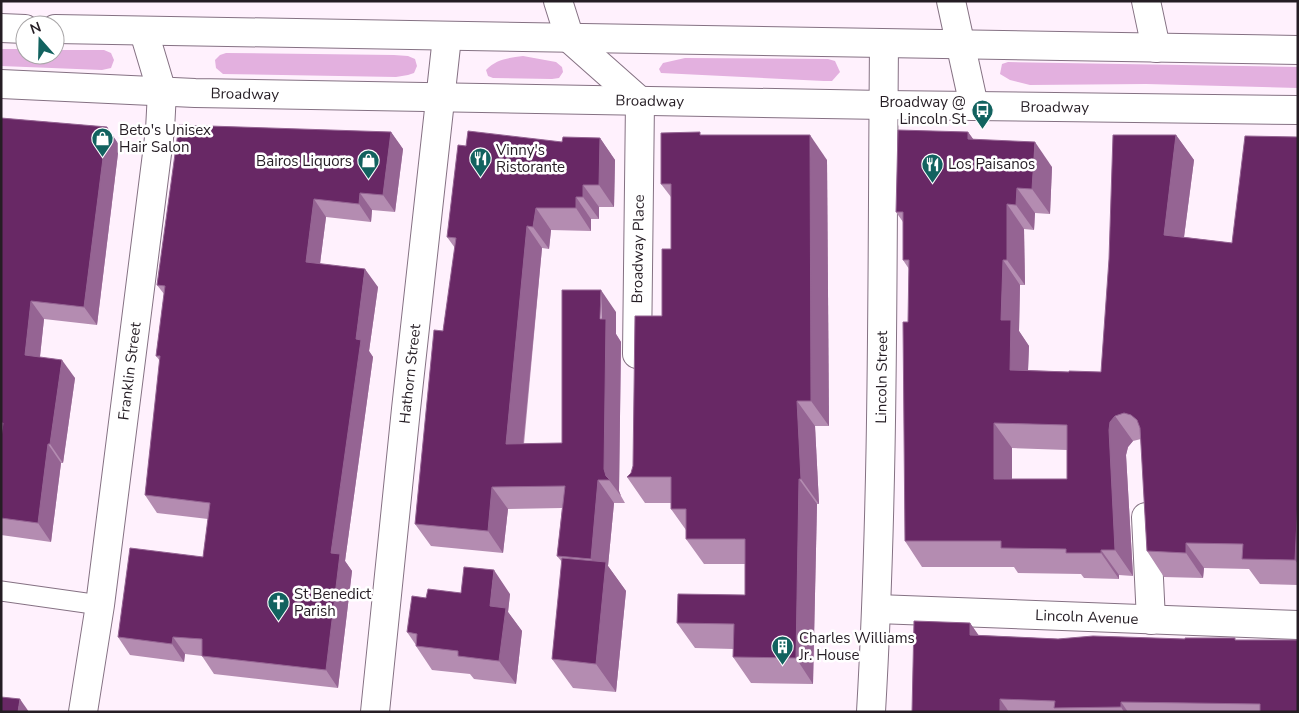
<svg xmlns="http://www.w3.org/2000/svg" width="1299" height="713" font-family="'Nunito Sans',sans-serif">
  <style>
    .green { fill: #e3b0df }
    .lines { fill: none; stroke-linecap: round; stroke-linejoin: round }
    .service-casing { stroke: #857183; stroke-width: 21 }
    .minor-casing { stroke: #857183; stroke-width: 30 }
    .primary-casing { stroke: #857183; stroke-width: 30 }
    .service { stroke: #fff; stroke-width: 19 }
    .minor { stroke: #fff; stroke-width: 28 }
    .primary { stroke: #fff; stroke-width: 28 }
    .wall { fill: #b48cb1; fill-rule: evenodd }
    .shaded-wall { fill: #956493 }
    .building { fill: #682865; stroke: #956493; fill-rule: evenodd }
    .labels { text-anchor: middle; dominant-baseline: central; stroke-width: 5; stroke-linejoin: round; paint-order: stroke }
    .street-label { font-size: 15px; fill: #251d24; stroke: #fff }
    .poi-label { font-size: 15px; fill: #251d24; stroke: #fff; text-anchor: start }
  </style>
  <rect width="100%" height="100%" fill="#fff1fd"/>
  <g class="green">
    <path d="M 1,49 L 25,49 L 25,55 L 55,55 L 55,50 L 104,50 L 111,53 L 114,60 L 111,68 L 102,70 L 1,66 Z"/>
    <path d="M 226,53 L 394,55 L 408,56 L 415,59 L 417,66 L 414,73 L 408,75 L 396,77 L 223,74 L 216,68 L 215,60 L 220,55 Z"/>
    <path d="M 523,56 L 556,62 L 562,67 L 563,72 L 559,78 L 552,79 L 493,78 L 488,76 L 486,70 C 496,59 509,58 523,56 Z"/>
    <path d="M 685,58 L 828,59 L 835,61 L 840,72 L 832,81 L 824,81 L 661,73 L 659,69 L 663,63 Z"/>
    <path d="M 1008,62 L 1298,67 L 1298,88 L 1146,84 L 1030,85 L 1010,80 L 1000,74 L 1002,64 Z"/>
  </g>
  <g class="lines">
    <defs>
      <path id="service" d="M 1,591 L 100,605"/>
      <g id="minor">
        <path d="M 558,1 L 570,39 L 640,101 L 637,354"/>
        <path d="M 951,1 L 974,106"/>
        <path d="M 1146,1 L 1156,48"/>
        <path d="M 1146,517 L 1151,620"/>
        <path id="s1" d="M 877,609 L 1298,625"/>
        <path id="s2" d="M 83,712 L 100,605 L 160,130 L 162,92 L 144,32"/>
        <path id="s3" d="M 375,712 L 406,409 L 447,37"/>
        <path id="s4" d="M 871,712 C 884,489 882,266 884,44"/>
      </g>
      <g id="primary">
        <path d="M 1,28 L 25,29"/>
        <path d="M 55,29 L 1298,50"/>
        <path id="s5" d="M 1,84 L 195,93 L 884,105 L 1298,110"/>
      </g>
    </defs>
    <use href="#service" class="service-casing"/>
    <use href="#minor" class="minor-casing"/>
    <use href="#primary" class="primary-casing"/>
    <use href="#service" class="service"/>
    <use href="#minor" class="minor"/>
    <use href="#primary" class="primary"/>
  </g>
  <g class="wall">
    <path d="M 1,118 L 107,127 L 119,145 L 97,325 L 44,319 L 40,357 L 75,378 L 63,463 L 61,463 L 51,542 L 1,535 Z"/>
    <path d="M 391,132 L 403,149 L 395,212 L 372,210 L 371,222 L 326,217 L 320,264 L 378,287 L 369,351 L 373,357 L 345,561 L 352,571 L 338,688 L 214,674 L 202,656 L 185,654 L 184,662 L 130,655 L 118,637 L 203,557 L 208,519 L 157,513 L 145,495 L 160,361 L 156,356 L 164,294 L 157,285 Z"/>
    <path d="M 968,132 L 973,139 L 1052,167 L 1050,214 L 1035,213 L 1034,230 L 1024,229 L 1025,285 L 1020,285 L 1019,331 L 1029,346 L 1028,370 L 1069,372 L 1101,372 L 1176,135 L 1194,160 L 1184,237 L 1232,243 L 1298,137 L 1298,585 L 1260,584 L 1249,569 L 1204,568 L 1203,578 L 1164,577 L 1147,551 L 1141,439 L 1133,441 L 1128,447 L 1126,455 L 1133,576 L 1119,575 L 1119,579 L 1084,578 L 1081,574 L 1018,573 L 1014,567 L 922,567 L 905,541 L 909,269 L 903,260 L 903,222 L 896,212 ZM 1012,448 L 1067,450 L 1067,479 L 1012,479 Z"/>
    <path d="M 702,135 L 827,160 L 829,426 L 815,426 L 819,504 L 817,504 L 813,684 L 751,683 L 733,657 L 734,649 L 695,648 L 677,623 L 745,595 L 745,564 L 704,564 L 686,539 L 686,530 L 671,509 L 671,503 L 645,503 L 627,477 L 631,473 L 633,466 L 662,316 L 671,249 L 671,197 L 661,184 Z"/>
    <path d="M 600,138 L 615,160 L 614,207 L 599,207 L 599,219 L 591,219 L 591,231 L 551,230 L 549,249 L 542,248 L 524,444 L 562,443 L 616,312 L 616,334 L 621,342 L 619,491 L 621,496 L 625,503 L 614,503 L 608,566 L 626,591 L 616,692 L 573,688 L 552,659 L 562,562 L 557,556 L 562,508 L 508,509 L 503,553 L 431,546 L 415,524 L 455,248 L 447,237 L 466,146 L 562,142 Z"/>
    <path d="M 461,593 L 510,594 L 508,612 L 522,631 L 516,684 L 474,679 L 470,674 L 432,670 L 416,646 L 416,645 L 407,632 L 426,598 Z"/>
    <path d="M 970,623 L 978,635 L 1058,639 L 1236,640 L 1298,712 L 912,712 Z"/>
  </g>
  <g class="shaded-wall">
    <path d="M 107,127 L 119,145 L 97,325 L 84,307 Z"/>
    <path d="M 391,132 L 403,149 L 395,212 L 383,195 Z"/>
    <path d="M 968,132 L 986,157 L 968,139 Z"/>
    <path d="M 810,135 L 827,160 L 829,426 L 811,401 Z"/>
    <path d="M 1176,135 L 1194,160 L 1181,260 L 1164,235 Z"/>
    <path d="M 600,138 L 615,160 L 614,207 L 599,185 Z"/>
    <path d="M 1035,142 L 1052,167 L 1050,214 L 1032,189 Z"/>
    <path d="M 583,185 L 599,207 L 599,219 L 583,197 Z"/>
    <path d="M 1017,188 L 1035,213 L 1034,230 L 1016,205 Z"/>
    <path d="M 360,193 L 372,210 L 371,222 L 359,204 Z"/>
    <path d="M 576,197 L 591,219 L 591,231 L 576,208 Z"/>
    <path d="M 314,199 L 326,217 L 318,279 L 306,262 Z"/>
    <path d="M 1007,204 L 1024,229 L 1025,285 L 1007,260 Z"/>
    <path d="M 536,208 L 551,230 L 549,249 L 533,227 Z"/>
    <path d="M 527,226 L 542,248 L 521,466 L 506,444 Z"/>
    <path d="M 1003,260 L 1020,285 L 1019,331 L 1029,346 L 1027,395 L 1010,370 L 1001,320 Z"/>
    <path d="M 365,269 L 378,287 L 369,351 L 373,357 L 345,561 L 352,571 L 338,688 L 326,670 L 331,553 L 356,339 Z"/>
    <path d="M 601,290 L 616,312 L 616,334 L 621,342 L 619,491 L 621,496 L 606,476 L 604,469 Z"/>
    <path d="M 31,301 L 44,319 L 38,374 L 25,355 Z"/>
    <path d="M 62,360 L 75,378 L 63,463 L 50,444 Z"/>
    <path d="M 797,401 L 815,426 L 819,504 L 801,479 Z"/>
    <path d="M 1115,416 L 1133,441 L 1128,447 L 1126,455 L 1133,576 L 1115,550 L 1109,430 L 1110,422 Z"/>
    <path d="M 994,423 L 1012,448 L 1012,504 L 994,479 Z"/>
    <path d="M 48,444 L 61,463 L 51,542 L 38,523 Z"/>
    <path d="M 799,479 L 817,504 L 813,684 L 796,658 Z"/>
    <path d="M 598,480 L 614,503 L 608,566 L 626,591 L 616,692 L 596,664 L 604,578 L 591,559 Z"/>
    <path d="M 492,487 L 508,509 L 503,553 L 488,531 Z"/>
    <path d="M 1298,498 L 1298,564 L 1295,560 Z"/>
    <path d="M 1186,543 L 1204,568 L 1203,578 L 1186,553 Z"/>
    <path d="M 1101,550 L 1119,575 L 1119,579 L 1101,553 Z"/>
    <path d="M 494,570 L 510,594 L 508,612 L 522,631 L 516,684 L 499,661 L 490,606 Z"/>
    <path d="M 970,623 L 987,647 L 970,635 Z"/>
    <path d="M 173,637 L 185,654 L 184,662 L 172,644 Z"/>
    <path d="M 20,699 L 29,712 L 18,712 Z"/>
    <path d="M 1000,699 L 1009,712 L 1000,712 Z"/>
    <path d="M 1121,702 L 1128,712 L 1124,712 L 1121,707 Z"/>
  </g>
  <g class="building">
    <path d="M 1,118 L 107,127 L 84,307 L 31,301 L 25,355 L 62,360 L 50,444 L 48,444 L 38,523 L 1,518 L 1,438 L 3,423 L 1,423 Z"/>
    <path d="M 179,125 L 391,132 L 383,195 L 360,193 L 359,204 L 314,199 L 306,262 L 365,269 L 356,339 L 361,340 L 331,553 L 340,554 L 326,670 L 202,656 L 202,639 L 173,637 L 172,644 L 118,637 L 130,548 L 203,557 L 210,503 L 145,495 L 160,356 L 156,356 L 165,286 L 157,285 Z"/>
    <path d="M 898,130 L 968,132 L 968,139 L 1035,142 L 1032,189 L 1017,188 L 1016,205 L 1007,204 L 1007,260 L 1003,260 L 1001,320 L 1011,320 L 1010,370 L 1069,372 L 1069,371 L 1101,372 L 1109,259 L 1113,135 L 1176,135 L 1164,235 L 1232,243 L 1245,136 L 1298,137 L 1298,499 L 1295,560 L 1242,559 L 1243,544 L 1186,543 L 1186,553 L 1147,551 L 1140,428 L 1137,420 L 1131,415 L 1124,413 L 1115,416 L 1110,422 L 1109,430 L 1115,550 L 1101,550 L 1101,553 L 1066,553 L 1066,549 L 1001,548 L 1001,541 L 905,541 L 903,322 L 908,322 L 909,260 L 903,260 L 903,212 L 896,212 ZM 994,423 L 1067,425 L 1067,479 L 994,479 Z"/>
    <path d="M 468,131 L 562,142 L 563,137 L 600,138 L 599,185 L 583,185 L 583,197 L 576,197 L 576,208 L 536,208 L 533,227 L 527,226 L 506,444 L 562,443 L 562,290 L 601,290 L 600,319 L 606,319 L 604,469 L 606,476 L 610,480 L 598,480 L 591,559 L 557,556 L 565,486 L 492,487 L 488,531 L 415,524 L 434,330 L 443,331 L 456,238 L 447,237 L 458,145 L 466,146 Z"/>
    <path d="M 700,132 L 700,135 L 810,135 L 811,401 L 797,401 L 801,479 L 799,479 L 796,658 L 733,657 L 734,624 L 677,623 L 678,594 L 745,595 L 745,539 L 686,539 L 686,509 L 671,509 L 671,477 L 627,477 L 631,473 L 633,466 L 635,316 L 662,316 L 662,249 L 671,249 L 671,184 L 661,184 L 661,133 Z"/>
    <path d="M 562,558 L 606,562 L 596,664 L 552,659 Z"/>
    <path d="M 464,567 L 494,570 L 490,606 L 506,608 L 499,661 L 458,656 L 458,651 L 416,646 L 417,634 L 407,632 L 412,596 L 426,598 L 428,589 L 461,593 Z"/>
    <path d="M 914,621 L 970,623 L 970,635 L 1058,639 L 1093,636 L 1185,639 L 1185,638 L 1235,638 L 1235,640 L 1298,640 L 1298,712 L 1260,712 L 1260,704 L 1121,702 L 1121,707 L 1054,708 L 1055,701 L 1000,699 L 1000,712 L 912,712 Z"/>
    <path d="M 1,697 L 20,699 L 18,712 L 1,712 Z"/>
  </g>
  <defs>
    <symbol id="bus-pin" viewBox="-11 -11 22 30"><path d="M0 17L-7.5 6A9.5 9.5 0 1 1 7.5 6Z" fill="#12625f" stroke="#fff"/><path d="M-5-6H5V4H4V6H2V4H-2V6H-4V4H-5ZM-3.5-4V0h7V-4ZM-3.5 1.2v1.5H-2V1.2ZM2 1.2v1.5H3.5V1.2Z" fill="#fff"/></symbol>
    <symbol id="shop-pin" viewBox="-11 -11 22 30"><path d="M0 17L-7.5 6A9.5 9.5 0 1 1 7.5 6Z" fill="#12625f" stroke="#fff"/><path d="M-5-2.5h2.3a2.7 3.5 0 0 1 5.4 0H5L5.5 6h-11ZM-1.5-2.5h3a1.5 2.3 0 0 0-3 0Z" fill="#fff"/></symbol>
    <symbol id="restaurant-pin" viewBox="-11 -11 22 30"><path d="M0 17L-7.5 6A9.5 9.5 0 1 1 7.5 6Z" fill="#12625f" stroke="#fff"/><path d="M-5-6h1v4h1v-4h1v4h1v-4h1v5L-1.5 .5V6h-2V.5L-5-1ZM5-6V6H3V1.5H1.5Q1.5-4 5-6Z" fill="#fff"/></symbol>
    <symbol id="church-pin" viewBox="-11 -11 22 30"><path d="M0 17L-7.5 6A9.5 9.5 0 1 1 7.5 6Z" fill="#12625f" stroke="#fff"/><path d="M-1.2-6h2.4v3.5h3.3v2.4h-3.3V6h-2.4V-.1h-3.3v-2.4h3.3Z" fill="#fff"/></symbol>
    <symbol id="building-pin" viewBox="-11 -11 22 30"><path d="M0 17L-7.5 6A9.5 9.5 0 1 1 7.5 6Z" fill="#12625f" stroke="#fff"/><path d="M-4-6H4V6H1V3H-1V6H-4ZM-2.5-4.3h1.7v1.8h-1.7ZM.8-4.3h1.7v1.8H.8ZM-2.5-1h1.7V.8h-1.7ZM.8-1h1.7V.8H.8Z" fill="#fff"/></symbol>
  </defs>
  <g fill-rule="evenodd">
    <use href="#bus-pin" x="970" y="98" width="25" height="34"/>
    <use href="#shop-pin" x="90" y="126" width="25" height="34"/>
    <use href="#restaurant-pin" x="468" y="146" width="25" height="34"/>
    <use href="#shop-pin" x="356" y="148" width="25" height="34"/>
    <use href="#restaurant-pin" x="920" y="152" width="25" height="34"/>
    <use href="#church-pin" x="266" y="590" width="25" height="34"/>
    <use href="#building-pin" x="770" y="634" width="25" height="34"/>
  </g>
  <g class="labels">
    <g class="street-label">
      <text stroke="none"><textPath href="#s5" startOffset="244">Broadway</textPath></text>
      <text stroke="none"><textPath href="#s5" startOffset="649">Broadway</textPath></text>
      <text stroke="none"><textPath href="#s5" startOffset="1054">Broadway</textPath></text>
      <text transform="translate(638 249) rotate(-89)">Broadway Place</text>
      <text stroke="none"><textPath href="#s2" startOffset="344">Franklin Street</textPath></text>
      <text stroke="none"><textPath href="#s3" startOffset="340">Hathorn Street</textPath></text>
      <text stroke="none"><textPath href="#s4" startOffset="335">Lincoln Street</textPath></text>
      <text stroke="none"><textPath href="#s1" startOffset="210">Lincoln Avenue</textPath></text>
    </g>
    <g class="poi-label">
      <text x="966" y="102" text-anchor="end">Broadway @<tspan x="966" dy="17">Lincoln St</tspan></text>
      <text x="119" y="130">Beto's Unisex<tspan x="119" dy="17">Hair Salon</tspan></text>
      <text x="496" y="150">Vinny's<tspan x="496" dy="17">Ristorante</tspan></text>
      <text x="352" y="161" text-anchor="end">Bairos Liquors</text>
      <text x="948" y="164">Los Paisanos</text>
      <text x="294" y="594">St Benedict<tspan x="294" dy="17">Parish</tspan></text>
      <text x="799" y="638">Charles Williams<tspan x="799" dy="17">Jr. House</tspan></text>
    </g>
  </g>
  <rect width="1299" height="713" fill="none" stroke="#251d24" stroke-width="5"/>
  <g transform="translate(40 40) rotate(340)"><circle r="24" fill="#ffffff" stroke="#a8a5a7"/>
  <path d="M0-4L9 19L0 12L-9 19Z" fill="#12625f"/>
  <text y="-8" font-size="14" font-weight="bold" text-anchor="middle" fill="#251d24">N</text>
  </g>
</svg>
